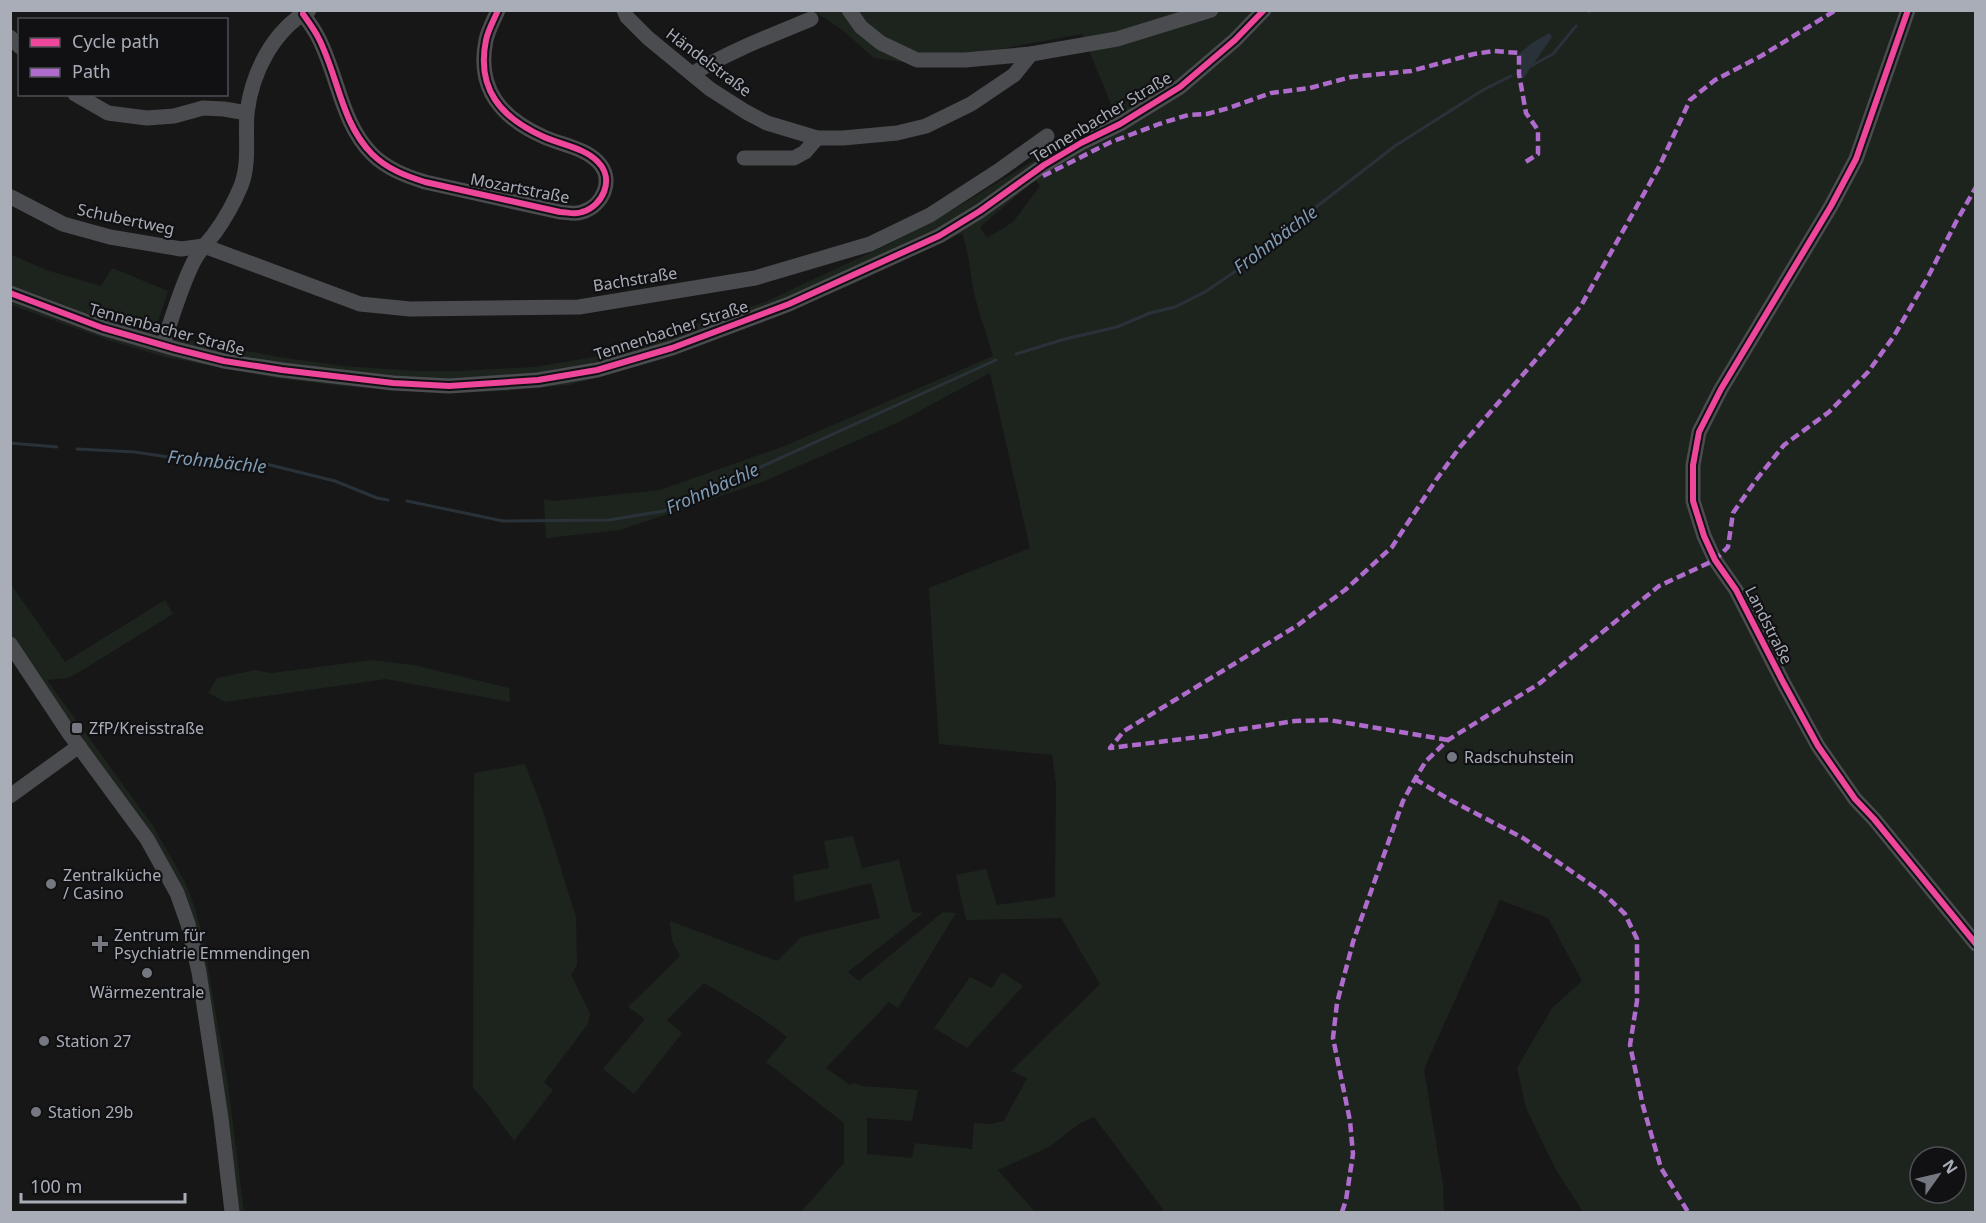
<svg xmlns="http://www.w3.org/2000/svg" width="1986" height="1223" font-family="'Noto Sans',sans-serif">
  <style>
    .green { fill: #1d241e; fill-rule: evenodd }
    .water { fill: #2a3239 }
    .lines { fill: none; stroke-linecap: round; stroke-linejoin: round }
    .stream { stroke: #2a3239; stroke-width: 3 }
    .minor { stroke: #4b4c50; stroke-width: 15 }
    .quiet { stroke: #b06ccc; stroke-width: 4.5; stroke-dasharray: 9 4.5; stroke-linecap: butt }
    .cycleway-casing { stroke: #111113; stroke-width: 10 }
    .cycleway { stroke: #ed469a; stroke-width: 6 }
    .poi-dot { fill: #757880; stroke: #111113; stroke-width: 2 }
    .labels { text-anchor: middle; dominant-baseline: central; stroke-width: 4.5; stroke-linejoin: round; paint-order: stroke }
    .street-label { font-size: 16px; fill: #a8adb8; stroke: #111113 }
    .poi-label { font-size: 16px; fill: #a8adb8; stroke: #111113; text-anchor: start }
    .water-label { font-size: 18px; font-style: italic; fill: #7f9bb3; stroke: #111113 }
  </style>
  <rect width="100%" height="100%" fill="#171717"/>
  <g class="green">
    <path d="M 814,11 L 1975,11 L 1975,1212 L 1583,1212 L 1555,1168 L 1526,1108 L 1517,1068 L 1552,1008 L 1582,981 L 1548,918 L 1500,900 L 1424,1069 L 1443,1184 L 1444,1212 L 1165,1212 L 1094,1117 L 1079,1124 L 1049,1147 L 998,1170 L 1034,1211 L 1033,1212 L 801,1212 L 844,1163 L 844,1123 L 766,1062 L 787,1037 C 761,1016 733,1000 704,983 L 667,1020 L 682,1033 L 634,1094 L 603,1069 L 645,1019 L 628,1007 L 680,956 L 672,940 L 670,921 L 777,961 L 801,937 L 880,918 L 871,883 L 795,902 L 793,875 L 829,868 L 824,841 L 853,836 L 862,868 L 899,860 L 912,912 L 923,913 L 848,972 L 859,981 L 943,912 L 956,913 L 898,1008 L 889,1002 L 826,1068 L 850,1085 L 854,1083 L 863,1086 L 918,1090 L 912,1121 L 867,1118 L 867,1154 L 912,1158 L 915,1143 L 972,1149 L 974,1123 L 990,1124 L 1004,1121 L 1027,1078 L 1011,1071 L 1100,984 L 1061,918 L 966,920 L 956,875 L 986,869 L 997,905 L 1055,897 L 1056,784 L 1052,755 L 939,744 L 929,588 L 1030,548 L 990,373 L 899,422 L 765,481 L 620,530 L 546,538 L 544,499 L 555,501 L 660,490 L 782,447 L 993,356 C 987,335 979,314 974,293 C 970,272 969,253 962,233 L 851,285 L 660,360 L 569,385 L 506,391 L 453,393 L 341,386 L 276,378 L 165,357 L 111,341 L 11,305 L 10,254 L 46,270 L 101,286 L 112,268 L 168,291 L 155,331 L 184,339 L 279,357 L 343,366 L 416,371 L 459,371 L 535,367 L 594,357 L 765,302 L 887,245 L 961,205 L 1114,111 L 1082,34 L 918,64 L 874,58 L 845,32 ZM 1035,180 L 1040,186 L 1013,222 L 987,238 L 980,227 ZM 1920,1157 L 1956,1157 L 1956,1193 L 1920,1193 Z"/>
    <path d="M 10,583 L 65,662 L 165,600 L 173,614 L 76,674 L 67,678 L 47,680 L 153,826 L 185,882 L 195,908 L 203,939 L 228,1085 L 244,1212 L 228,1212 L 183,915 L 157,859 L 11,652 Z"/>
    <path d="M 372,660 L 414,665 L 509,688 L 510,702 L 386,679 L 225,702 L 208,693 L 217,678 L 255,670 L 272,673 Z"/>
    <path d="M 525,764 L 542,808 L 576,917 L 577,965 L 571,974 L 590,1014 L 588,1024 L 544,1082 L 553,1090 L 514,1141 L 488,1105 L 473,1088 L 474,773 Z"/>
    <path d="M 1002,972 L 1023,986 L 967,1048 L 934,1028 L 970,977 L 992,988 Z"/>
  </g>
  <path class="water" d="M 1549,33 L 1552,37 L 1523,79 L 1520,72 L 1519,54 L 1532,43 Z"/>
  <g class="lines">
    <g class="stream">
      <path d="M 1589,12 L 1590,10"/>
      <path d="M 1531,66 L 1553,54 L 1576,26"/>
      <path d="M 1016,354 L 1065,339 L 1117,327 L 1150,313 L 1175,307 L 1205,292 L 1246,264 L 1307,214 L 1395,146 L 1483,90 L 1511,76"/>
      <path d="M 10,443 L 57,447"/>
      <path d="M 77,449 L 135,452 L 188,460 L 266,464 L 335,481 L 377,498 L 388,500"/>
      <path d="M 407,501 L 503,521 L 609,520 L 664,511 L 996,360"/>
    </g>
    <g class="minor">
      <path d="M 624,10 L 627,17 L 648,38 L 710,89 L 746,112 L 767,123 L 817,138 L 843,138 L 897,133 L 926,126 L 971,104 L 1014,75 L 1031,54"/>
      <path d="M 849,10 L 861,27 L 881,43 L 917,60 L 965,60 L 1031,54 L 1117,39 L 1211,10"/>
      <path d="M 1908,10 L 1856,159 L 1831,206 L 1721,389 L 1699,432 L 1693,465 L 1693,501 L 1704,536 L 1715,560 L 1736,590 L 1783,682 L 1818,746 L 1855,799 L 1874,819 L 1976,944"/>
      <path d="M 303,14 C 308,21 314,29 318,37 C 338,75 341,123 372,154 C 387,169 406,176 425,182 L 560,212 C 567,212 575,215 582,212 C 603,206 615,179 598,162 C 585,148 562,145 544,137 C 501,118 476,89 486,40 C 488,30 494,20 498,10"/>
      <path d="M 10,37 L 20,47"/>
      <path d="M 692,74 C 730,51 770,36 811,19"/>
      <path d="M 75,94 L 108,113 L 147,118 L 174,116 L 203,108 L 224,109 L 247,113"/>
      <path d="M 744,158 L 794,158 L 805,152 L 817,138"/>
      <path d="M 11,197 L 63,224 L 110,237 L 181,249 L 204,246 L 360,304 L 410,309 L 579,307 L 755,278 L 870,244 L 930,215 L 998,171 L 1047,136"/>
      <path d="M 10,293 L 103,328 L 176,349 L 224,361 L 282,370 L 393,383 L 449,386 L 538,380 L 597,370 L 672,348 L 789,304 L 939,236 L 980,211 L 1044,165 L 1081,143 L 1120,124 L 1180,87 L 1235,40 L 1264,10"/>
      <path d="M 163,345 C 172,318 180,289 193,263 C 198,252 207,243 214,234 C 225,219 234,203 241,186 C 250,163 245,136 247,113 C 252,72 273,31 309,10"/>
      <path d="M 10,644 L 69,733 L 147,839 L 177,893 L 188,924 L 199,972 L 221,1118 L 232,1212"/>
      <path d="M 10,796 L 79,746"/>
    </g>
    <g class="quiet">
      <path d="M 1043,176 L 1111,142 L 1159,124 L 1188,115 L 1207,114 L 1229,108 L 1271,93 L 1310,88 L 1351,77 L 1411,71 L 1474,54 L 1494,51 L 1519,53 L 1519,74 L 1526,113 L 1538,130 L 1538,154 L 1524,163"/>
      <path d="M 1448,740 L 1329,720 L 1295,721 L 1229,731 L 1207,736 L 1110,748 L 1124,731 L 1298,625 L 1345,590 L 1392,547 L 1436,480 L 1460,447 L 1559,333 L 1582,304 L 1660,165 L 1690,100 L 1715,80 L 1761,56 L 1836,10"/>
      <path d="M 1415,779 L 1450,800 L 1523,838 L 1603,893 L 1625,914 L 1637,939 L 1637,1001 L 1630,1045 L 1643,1106 L 1661,1168 L 1688,1212"/>
      <path d="M 1342,1212 L 1346,1200 L 1353,1154 L 1350,1121 L 1333,1038 L 1337,1003 L 1353,942 L 1403,801 L 1415,779 L 1426,761 L 1448,740 L 1540,683 L 1659,586 L 1715,560 L 1728,547 L 1733,513 L 1756,480 L 1784,445 L 1829,412 L 1868,372 L 1894,336 L 1928,277 L 1956,222 L 1976,187"/>
    </g>
    <defs>
      <g id="cycleway">
        <path d="M 1908,10 L 1856,159 L 1831,206 L 1721,389 L 1699,432 L 1693,465 L 1693,501 L 1704,536 L 1715,560 L 1736,590 L 1783,682 L 1818,746 L 1855,799 L 1874,819 L 1976,944"/>
        <path d="M 303,14 C 308,21 314,29 318,37 C 338,75 341,123 372,154 C 387,169 406,176 425,182 L 560,212 C 567,212 575,215 582,212 C 603,206 615,179 598,162 C 585,148 562,145 544,137 C 501,118 476,89 486,40 C 488,30 494,20 498,10"/>
        <path d="M 10,293 L 103,328 L 176,349 L 224,361 L 282,370 L 393,383 L 449,386 L 538,380 L 597,370 L 672,348 L 789,304 L 939,236 L 980,211 L 1044,165 L 1081,143 L 1120,124 L 1180,87 L 1235,40 L 1264,10"/>
      </g>
    </defs>
    <use href="#cycleway" class="cycleway-casing"/>
    <use href="#cycleway" class="cycleway"/>
  </g>
  <g class="poi-dot">
    <rect x="71" y="722" width="12" height="12" rx="3"/>
    <circle cx="1452" cy="757" r="6"/>
    <circle cx="51" cy="884" r="6"/>
    <path d="M97 935h6v6h6v6h-6v6h-6v-6h-6v-6h6z"/>
    <circle cx="147" cy="973" r="6"/>
    <circle cx="44" cy="1041" r="6"/>
    <circle cx="36" cy="1112" r="6"/>
  </g>
  <g class="labels">
    <g class="street-label">
      <text transform="translate(709 62) rotate(37)">Händelstraße</text>
      <text transform="translate(1101 117) rotate(-31)">Tennenbacher Straße</text>
      <text transform="translate(520 188) rotate(11)">Mozartstraße</text>
      <text transform="translate(126 219) rotate(12)">Schubertweg</text>
      <text transform="translate(635 279) rotate(-9)">Bachstraße</text>
      <text transform="translate(167 329) rotate(15)">Tennenbacher Straße</text>
      <text transform="translate(671 330) rotate(-18)">Tennenbacher Straße</text>
      <text transform="translate(1769 625) rotate(63)">Landstraße</text>
    </g>
    <g class="poi-label">
      <text x="89" y="728">ZfP/Kreisstraße</text>
      <text x="1464" y="757">Radschuhstein</text>
      <text x="63" y="875">Zentralküche<tspan x="63" dy="18">/ Casino</tspan></text>
      <text x="114" y="935">Zentrum für<tspan x="114" dy="18">Psychiatrie Emmendingen</tspan></text>
      <text x="147" y="992" text-anchor="middle">Wärmezentrale</text>
      <text x="56" y="1041">Station 27</text>
      <text x="48" y="1112">Station 29b</text>
    </g>
    <g class="water-label">
      <text transform="translate(1275 239) rotate(-37)">Frohnbächle</text>
      <text transform="translate(217 461) rotate(6)">Frohnbächle</text>
      <text transform="translate(712 488) rotate(-24)">Frohnbächle</text>
    </g>
  </g>
  <rect width="1986" height="1223" fill="none" stroke="#a8adb8" stroke-width="24"/>
  <rect x="18" y="18" width="210" height="78" fill="#111113" stroke="#4d4f55" stroke-width="1.5"/>
  <rect x="30" y="38" width="30" height="9" fill="#ed469a" stroke="#4d4f55" stroke-width="1.5"/>
  <text x="72" y="48" font-size="18" fill="#a8adb8">Cycle path</text>
  <rect x="30" y="68" width="30" height="9" fill="#b06ccc" stroke="#4d4f55" stroke-width="1.5"/>
  <text x="72" y="78" font-size="18" fill="#a8adb8">Path</text>
  <g transform="translate(1938 1175) rotate(56)"><circle r="28" fill="#111113" stroke="#4d4f55" stroke-width="1.5"/>
  <path d="M0-4.5L10 22L0 15L-10 22Z" fill="#757880"/>
  <text y="-9" font-size="16" font-weight="bold" text-anchor="middle" fill="#a8adb8">N</text>
  </g>
  <path d="M21 1193v9h164v-9" fill="none" stroke="#a8adb8" stroke-width="3"/>
  <text x="30" y="1193" font-size="18" fill="#a8adb8" stroke="#111113" stroke-width="4.5" paint-order="stroke">100 m</text>
</svg>
